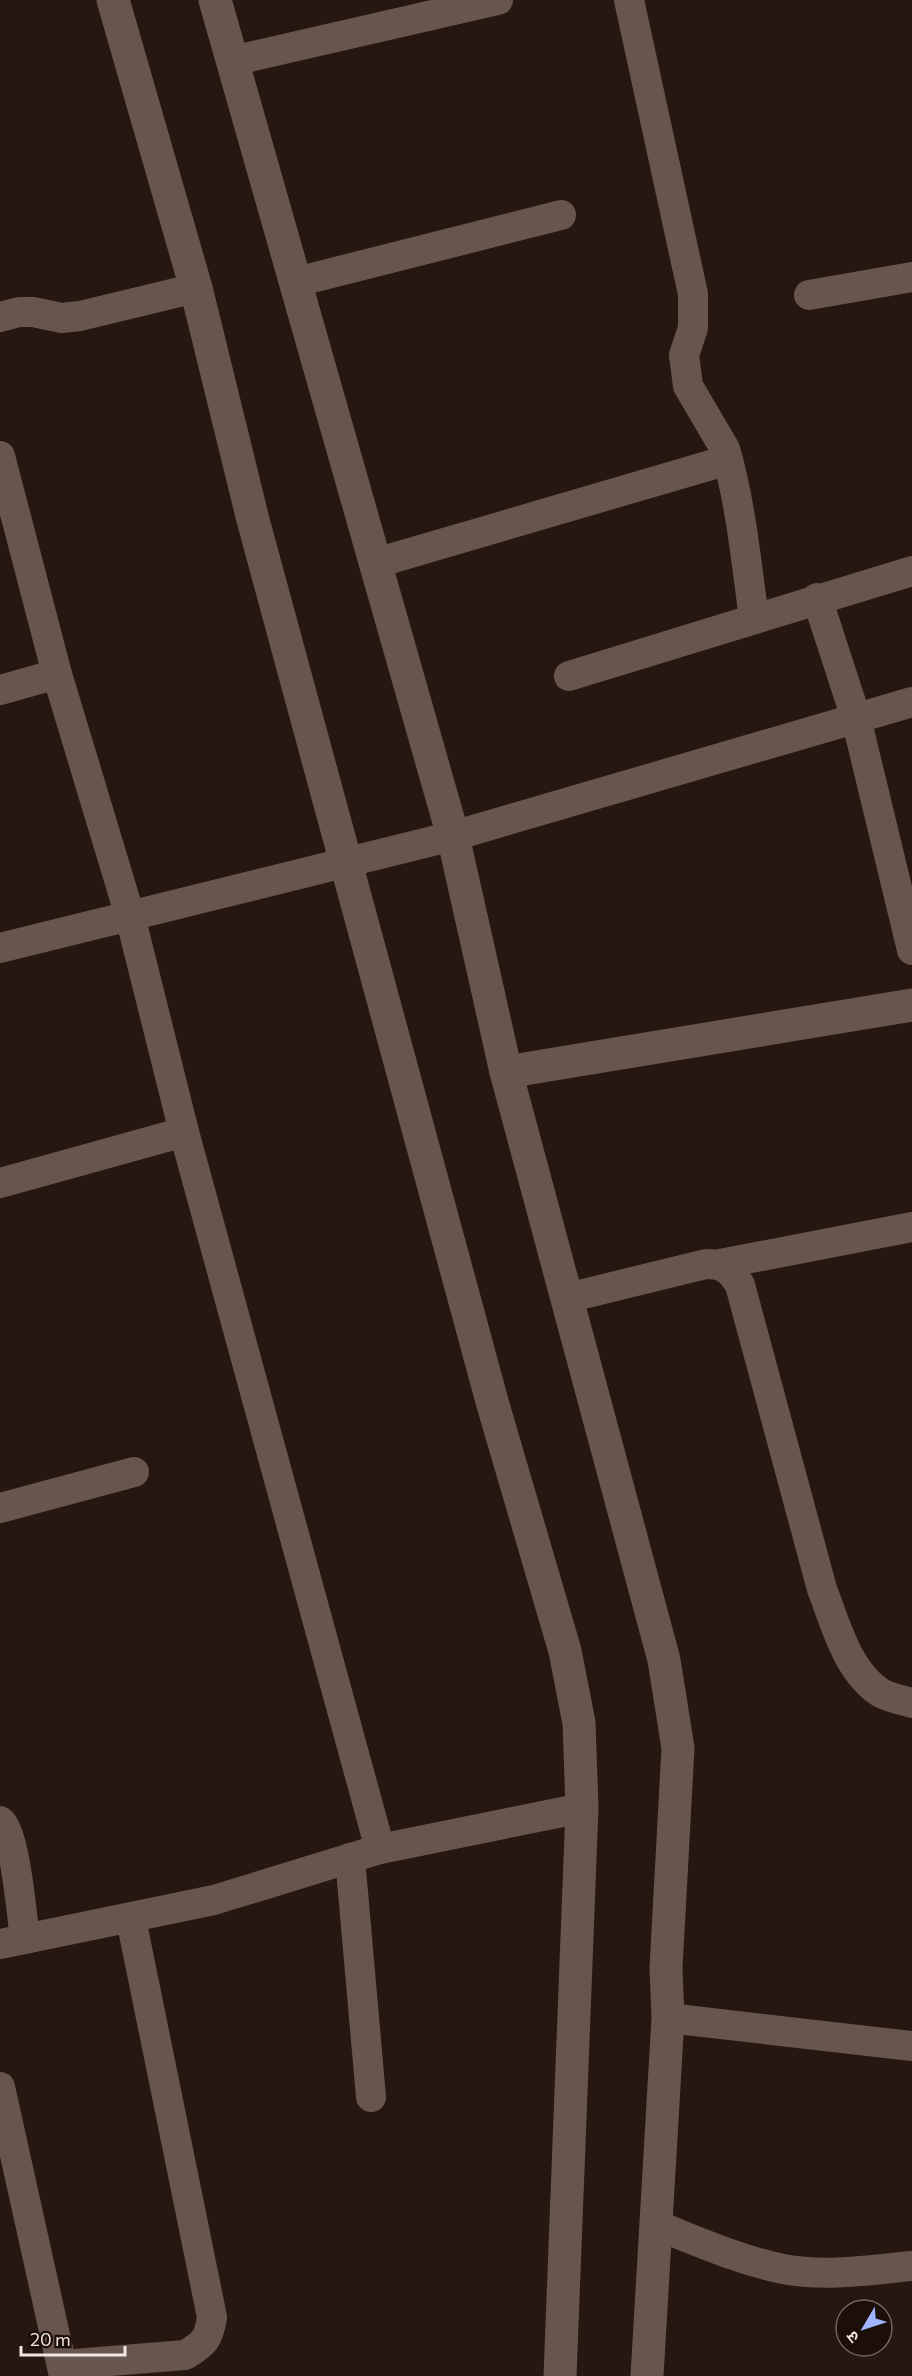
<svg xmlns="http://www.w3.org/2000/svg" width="912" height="2376" font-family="Commissioner,'Noto Sans Devanagari',sans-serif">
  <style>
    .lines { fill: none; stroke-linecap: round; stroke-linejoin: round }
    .street { stroke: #68564e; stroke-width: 30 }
    .secondary { stroke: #68564e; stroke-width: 33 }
  </style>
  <rect width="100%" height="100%" fill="#261711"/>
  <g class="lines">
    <g class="street">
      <path d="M 629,0 L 693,294 L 693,328 L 684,355 L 688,386 L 725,449 C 741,504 746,561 754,618"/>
      <path d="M 232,61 L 498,0"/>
      <path d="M 296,282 L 561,215"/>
      <path d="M 809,295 L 912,277"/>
      <path d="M 0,317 L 19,312 L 33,312 L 62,318 L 80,316 L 196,288"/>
      <path d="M 0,456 L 57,674 L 130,916 L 184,1132 L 0,1183"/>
      <path d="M 376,563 L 728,460"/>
      <path d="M 817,598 L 856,718 L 912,950"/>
      <path d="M 569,676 L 912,571"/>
      <path d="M 0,690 L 57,674"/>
      <path d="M 0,948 L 453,836 L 912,702"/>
      <path d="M 184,1132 L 380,1849"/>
      <path d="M 720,1264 L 912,1227"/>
      <path d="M 567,1298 L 706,1264 C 724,1264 731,1270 740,1285 L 822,1589 C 836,1625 847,1671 881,1693 C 890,1698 902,1700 912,1703"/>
      <path d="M 0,1508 L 134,1472"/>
      <path d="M 0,1821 C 15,1831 22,1917 25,1939"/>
      <path d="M 350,1858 L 371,2097"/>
      <path d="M 0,1944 L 214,1900 L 380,1849 L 582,1808"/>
      <path d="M 668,2018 L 912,2046"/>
      <path d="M 0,2087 L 64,2376"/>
      <path d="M 656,2225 C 697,2241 739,2260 783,2269 C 825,2277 870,2270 912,2266"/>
      <path d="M 62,2365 L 185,2355 C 204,2344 209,2339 212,2317 L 131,1919"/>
    </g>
    <g class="secondary">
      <path d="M 113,0 L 196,288 L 253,520 L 493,1405 L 565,1651 L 579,1723 L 582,1808 L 560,2376"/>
      <path d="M 215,0 L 453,836 L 506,1072 L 664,1660 L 678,1748 L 666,1968 L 668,2018 L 647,2376"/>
      <path d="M 506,1072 L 912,1005"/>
    </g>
  </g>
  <g transform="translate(864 2328) rotate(231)"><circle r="28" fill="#1c0e08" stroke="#71645f" stroke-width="1.5"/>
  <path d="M0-4.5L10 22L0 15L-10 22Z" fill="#a0b3fd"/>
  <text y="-9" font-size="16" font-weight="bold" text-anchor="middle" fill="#f0e5e1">उ</text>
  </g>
  <path d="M21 2346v9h104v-9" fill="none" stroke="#f0e5e1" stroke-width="3"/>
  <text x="30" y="2346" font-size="18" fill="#f0e5e1" stroke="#1c0e08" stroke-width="4.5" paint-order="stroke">20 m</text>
</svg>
